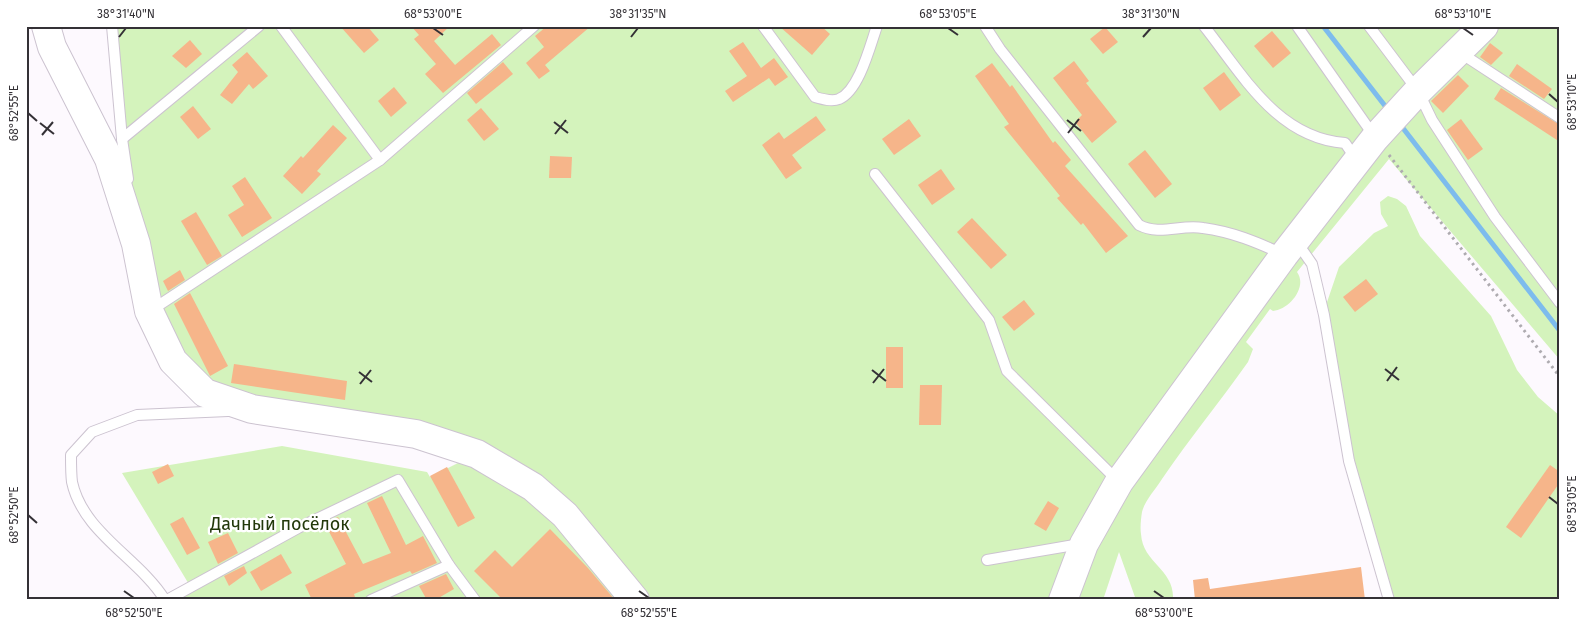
<svg xmlns="http://www.w3.org/2000/svg" width="1586" height="626" font-family="'Fira Sans',sans-serif">
  <style>
    .green { fill: #d4f3bc }
    .lines { fill: none; stroke-linecap: round; stroke-linejoin: round }
    .stream { stroke: #7dbced; stroke-width: 5 }
    .building { fill: #f6b58a }
    .lane-casing { stroke: #ccc3d0; stroke-width: 12 }
    .secondary-casing { stroke: #ccc3d0; stroke-width: 30 }
    .path { stroke: #aeabb0; stroke-width: 3; stroke-dasharray: 2.5 4; stroke-linecap: butt }
    .lane { stroke: #fff; stroke-width: 10 }
    .secondary { stroke: #fff; stroke-width: 28 }
    .ticks { fill: none; stroke: #343136; stroke-width: 2 }
    .labels { text-anchor: middle; dominant-baseline: central; stroke-width: 4.5; stroke-linejoin: round; paint-order: stroke }
    .park-label { font-size: 18px; fill: #22380a; stroke: #fff }
    .neatline { fill: none; stroke: #343136; stroke-width: 2 }
    .ticks-label { font-size: 12px; text-anchor: middle; fill: #343136 }
  </style>
  <rect width="100%" height="100%" fill="#fdf9fe"/>
  <g class="green">
    <path d="M 112,26 L 1560,26 L 1560,360 L 1389,159 L 1297,272 C 1308,287 1289,310 1273,311 L 1270,309 L 1246,342 L 1253,349 L 1248,362 C 1220,402 1189,439 1162,479 C 1156,489 1145,500 1142,512 C 1141,518 1140,528 1141,534 C 1143,564 1175,569 1173,600 L 1136,600 L 1119,552 L 1103,600 L 177,600 L 193,591 L 122,473 L 282,446 L 427,472 L 430,477 L 476,454 L 205,393 L 149,311 L 122,139 Z"/>
    <path d="M 1388,196 L 1397,199 L 1406,206 L 1420,236 L 1491,316 L 1517,370 L 1538,397 L 1560,416 L 1560,600 L 1393,600 L 1356,486 L 1325,308 L 1339,267 L 1374,233 L 1388,226 L 1381,214 L 1380,202 Z"/>
  </g>
  <g class="lines">
    <g class="stream">
      <path d="M 1323,26 L 1389,111"/>
      <path d="M 1399,123 L 1560,331"/>
    </g>
  </g>
  <g class="building">
    <path d="M 340,26 L 367,26 L 379,40 L 364,53 Z"/>
    <path d="M 411,26 L 450,26 L 434,41 L 455,65 L 492,34 L 501,45 L 443,93 L 425,74 L 436,64 L 414,39 L 419,35 Z"/>
    <path d="M 547,26 L 591,26 L 545,65 L 550,71 L 539,79 L 526,63 L 544,47 L 535,36 Z"/>
    <path d="M 779,26 L 821,26 L 830,34 L 812,55 Z"/>
    <path d="M 1105,27 L 1118,42 L 1103,54 L 1090,39 Z"/>
    <path d="M 1272,31 L 1291,53 L 1273,68 L 1254,46 Z"/>
    <path d="M 190,40 L 202,54 L 186,68 L 172,56 Z"/>
    <path d="M 743,42 L 761,68 L 774,58 L 788,77 L 775,86 L 769,78 L 733,102 L 725,91 L 747,76 L 729,51 Z"/>
    <path d="M 1490,43 L 1503,53 L 1491,65 L 1480,57 Z"/>
    <path d="M 247,52 L 268,76 L 253,89 L 249,84 L 232,104 L 220,95 L 238,72 L 232,65 Z"/>
    <path d="M 1074,61 L 1089,81 L 1086,83 L 1117,122 L 1092,143 L 1075,122 L 1082,115 L 1053,78 Z"/>
    <path d="M 503,62 L 513,74 L 476,104 L 467,93 Z"/>
    <path d="M 992,63 L 1010,87 L 1012,85 L 1053,143 L 1055,141 L 1071,160 L 1065,166 L 1128,236 L 1106,253 L 1083,223 L 1081,225 L 1057,198 L 1060,196 L 1004,127 L 1009,124 L 975,76 Z"/>
    <path d="M 1517,64 L 1552,89 L 1544,99 L 1509,76 Z"/>
    <path d="M 1224,72 L 1241,95 L 1220,111 L 1203,88 Z"/>
    <path d="M 1458,75 L 1469,86 L 1443,113 L 1431,101 Z"/>
    <path d="M 394,87 L 407,103 L 391,117 L 378,101 Z"/>
    <path d="M 1501,88 L 1560,125 L 1560,142 L 1494,99 Z"/>
    <path d="M 193,106 L 211,129 L 198,139 L 180,117 Z"/>
    <path d="M 481,108 L 499,129 L 484,141 L 467,120 Z"/>
    <path d="M 816,116 L 826,130 L 792,155 L 802,168 L 786,179 L 762,145 L 779,132 L 784,139 Z"/>
    <path d="M 909,119 L 921,136 L 894,155 L 882,139 Z"/>
    <path d="M 1461,119 L 1483,149 L 1468,160 L 1447,130 Z"/>
    <path d="M 333,125 L 347,138 L 317,171 L 321,174 L 302,194 L 283,176 L 301,156 L 303,158 Z"/>
    <path d="M 1145,150 L 1172,184 L 1155,198 L 1128,164 Z"/>
    <path d="M 550,156 L 572,157 L 571,178 L 549,178 Z"/>
    <path d="M 941,169 L 955,189 L 932,205 L 918,185 Z"/>
    <path d="M 245,177 L 272,218 L 242,237 L 228,215 L 244,205 L 232,186 Z"/>
    <path d="M 196,212 L 222,256 L 207,265 L 181,221 Z"/>
    <path d="M 972,218 L 1007,255 L 991,269 L 957,232 Z"/>
    <path d="M 180,270 L 185,280 L 168,291 L 163,281 Z"/>
    <path d="M 1366,279 L 1378,294 L 1355,312 L 1343,297 Z"/>
    <path d="M 190,293 L 228,366 L 210,376 L 174,304 Z"/>
    <path d="M 1024,300 L 1035,314 L 1014,331 L 1002,317 Z"/>
    <rect x="886" y="347" width="17" height="41"/>
    <path d="M 234,364 L 347,381 L 345,400 L 231,383 Z"/>
    <path d="M 920,385 L 942,385 L 941,425 L 919,425 Z"/>
    <path d="M 168,464 L 174,476 L 158,484 L 152,472 Z"/>
    <path d="M 1550,465 L 1560,472 L 1560,482 L 1521,538 L 1506,527 Z"/>
    <path d="M 447,467 L 475,518 L 458,527 L 430,476 Z"/>
    <path d="M 382,496 L 406,545 L 423,536 L 437,563 L 412,574 L 410,571 L 354,594 L 356,600 L 312,600 L 305,585 L 346,564 L 325,524 L 338,517 L 363,564 L 391,553 L 367,503 Z"/>
    <path d="M 1048,501 L 1059,508 L 1046,531 L 1034,524 Z"/>
    <path d="M 183,517 L 200,548 L 187,555 L 170,524 Z"/>
    <path d="M 550,529 L 588,568 L 615,600 L 503,600 L 474,571 L 495,550 L 512,567 Z"/>
    <path d="M 228,533 L 238,553 L 218,564 L 208,542 Z"/>
    <path d="M 281,554 L 292,573 L 261,591 L 250,572 Z"/>
    <path d="M 244,566 L 247,573 L 229,586 L 224,576 Z"/>
    <path d="M 1361,567 L 1365,600 L 1195,600 L 1193,580 L 1208,578 L 1210,589 Z"/>
    <path d="M 446,574 L 454,589 L 435,600 L 427,600 L 419,586 Z"/>
  </g>
  <g class="lines">
    <defs>
      <g id="lane">
        <path d="M 112,26 L 122,139 L 128,179"/>
        <path d="M 281,26 L 380,160"/>
        <path d="M 763,26 L 815,97 C 822,99 832,102 839,99 C 859,91 870,46 877,26"/>
        <path d="M 985,26 L 1000,49 L 1139,225 C 1160,236 1181,224 1203,228 C 1233,232 1256,242 1283,254"/>
        <path d="M 1204,26 C 1243,75 1277,138 1345,143 L 1356,159"/>
        <path d="M 1297,26 L 1374,136"/>
        <path d="M 1369,26 L 1418,91 L 1432,120 L 1495,217 L 1560,303"/>
        <path d="M 1459,52 L 1560,118"/>
        <path d="M 122,139 L 259,26"/>
        <path d="M 875,174 L 989,320 L 1007,371 L 1118,481"/>
        <path d="M 1296,241 L 1312,264 L 1324,315 L 1349,461 L 1389,600"/>
        <path d="M 150,311 L 380,160 L 534,26"/>
        <path d="M 987,560 L 1080,544"/>
        <path d="M 165,600 C 139,558 83,533 72,482 C 71,474 71,464 71,455 L 92,432 L 137,415 L 228,411"/>
        <path d="M 167,600 L 298,528 L 398,480 L 449,565 L 475,600"/>
        <path d="M 371,600 L 449,565"/>
      </g>
      <g id="secondary">
        <path d="M 46,26 L 52,47 L 109,159 L 136,244 L 149,311 L 173,361 L 205,393 L 252,409 L 416,434 L 477,454 L 533,487 L 565,515 L 635,600"/>
        <path d="M 1063,600 L 1084,544 L 1119,482 L 1284,255 L 1375,138 L 1418,91 L 1484,26"/>
      </g>
    </defs>
    <use href="#lane" class="lane-casing"/>
    <use href="#secondary" class="secondary-casing"/>
    <path class="path" d="M 1389,155 L 1560,377"/>
    <use href="#lane" class="lane"/>
    <use href="#secondary" class="secondary"/>
  </g>
  <path class="ticks" d="M 433,28 L 443,35M 948,28 L 958,35M 1463,28 L 1473,35M 119,37 L 126,28M 631,37 L 638,28M 1143,37 L 1151,28M 1549,94 L 1558,102M 28,113 L 37,121M 1067,120 L 1081,131M 554,122 L 568,133M 40,123 L 54,134M 1068,133 L 1079,119M 555,134 L 566,120M 42,135 L 53,122M 1385,369 L 1399,380M 872,370 L 886,381M 359,372 L 372,382M 1387,381 L 1397,367M 873,383 L 884,369M 360,384 L 371,370M 1549,497 L 1558,504M 28,515 L 37,523M 124,591 L 134,598M 639,591 L 649,598M 1154,591 L 1164,598"/>
  <g class="labels">
    <g class="park-label">
      <text x="280" y="524">Дачный посёлок</text>
    </g>
  </g>
  <rect width="1586" height="626" fill="none" stroke="#ffffff" stroke-width="55"/>
  <rect x="28" y="28" width="1530" height="570" class="neatline"/>
  <g class="ticks-label">
    <text x="126" y="18">38°31'40"N</text>
    <text x="433" y="18">68°53'00"E</text>
    <text x="638" y="18">38°31'35"N</text>
    <text x="948" y="18">68°53'05"E</text>
    <text x="1151" y="18">38°31'30"N</text>
    <text x="1463" y="18">68°53'10"E</text>
    <text transform="translate(1572 102) rotate(-90)" y="4">68°53'10"E</text>
    <text transform="translate(14 113) rotate(-90)" y="4">68°52'55"E</text>
    <text transform="translate(1572 504) rotate(-90)" y="4">68°53'05"E</text>
    <text transform="translate(14 515) rotate(-90)" y="4">68°52'50"E</text>
    <text x="134" y="617">68°52'50"E</text>
    <text x="649" y="617">68°52'55"E</text>
    <text x="1164" y="617">68°53'00"E</text>
  </g>
</svg>
